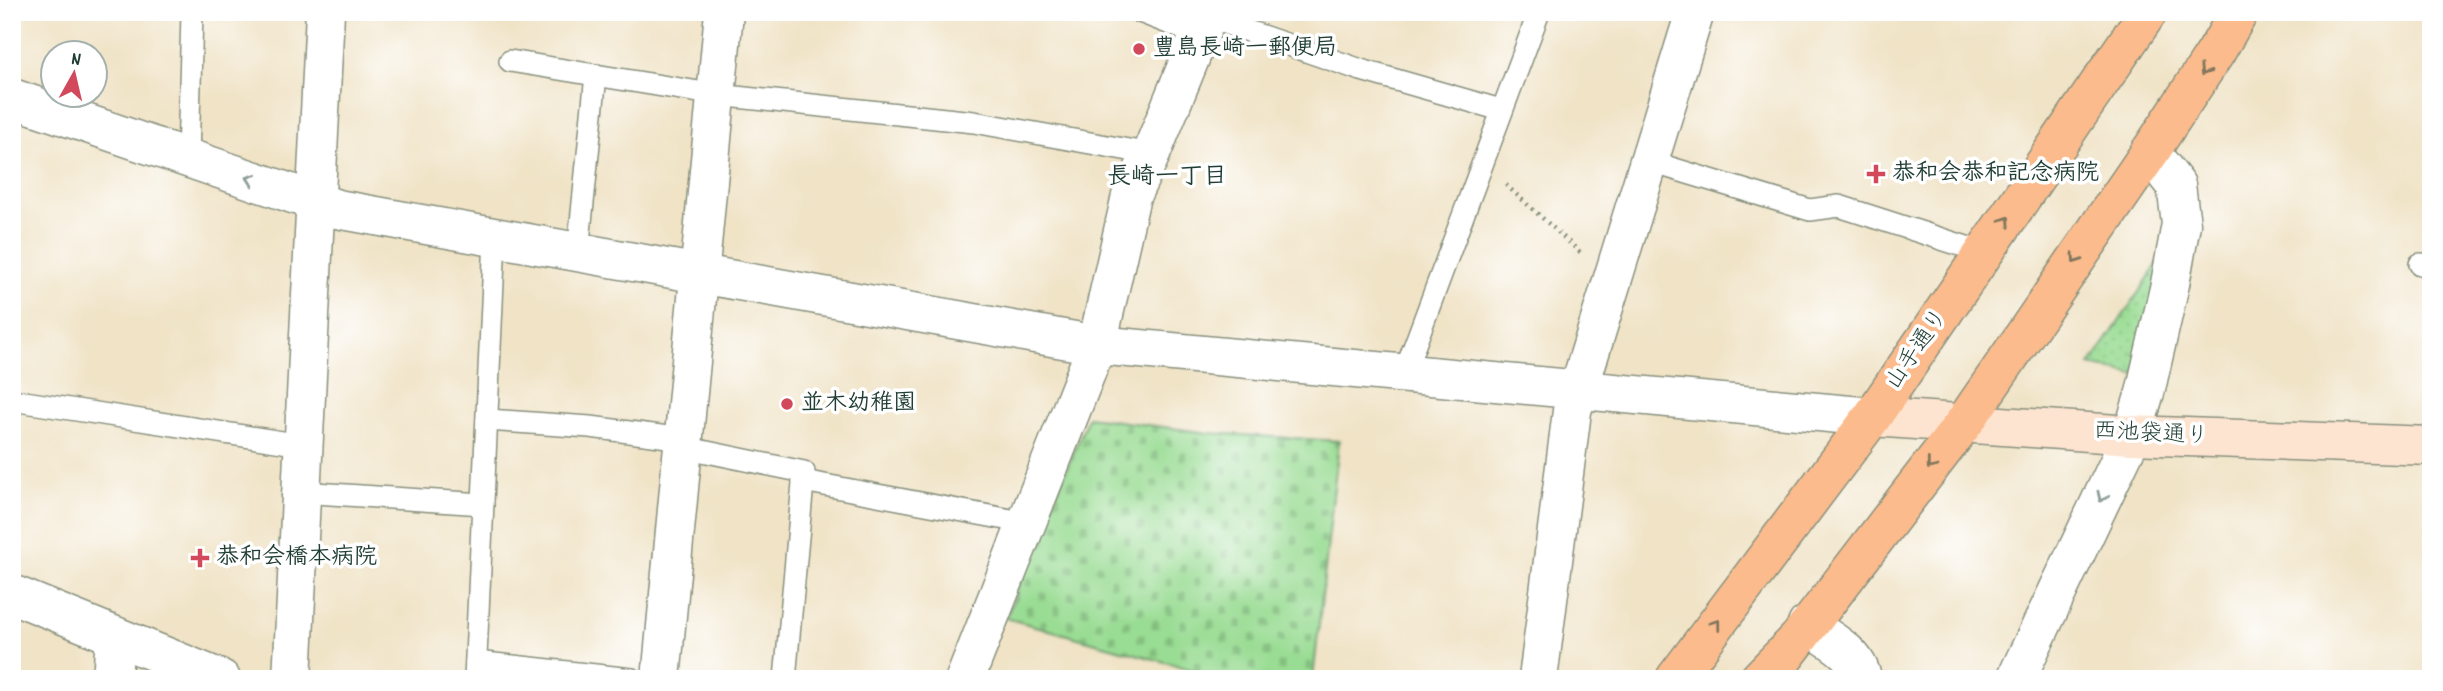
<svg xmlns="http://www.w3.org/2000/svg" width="2443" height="691" font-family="Dekko,'Klee One',sans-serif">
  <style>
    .green { fill: url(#green-dots); stroke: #5c8c64; stroke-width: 2 }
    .cemetery { fill: url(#cemetery-stones); stroke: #5c8c64; stroke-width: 2 }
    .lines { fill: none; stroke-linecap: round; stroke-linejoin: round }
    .service-casing { stroke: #88907d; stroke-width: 24 }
    .minor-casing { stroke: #88907d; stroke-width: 41 }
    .secondary-casing { stroke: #88907d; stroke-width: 41 }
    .primary-casing { stroke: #88907d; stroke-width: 41 }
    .motorway-casing { stroke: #88907d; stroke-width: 41 }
    .path { stroke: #88907d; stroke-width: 4.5; stroke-dasharray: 2 5; stroke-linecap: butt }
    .service { stroke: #fff; stroke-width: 21 }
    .minor { stroke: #fff; stroke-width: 38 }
    .secondary { stroke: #fde4d1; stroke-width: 38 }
    .primary { stroke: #fbbb8c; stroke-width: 38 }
    .motorway { stroke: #fbbb8c; stroke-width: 38 }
    .oneway { stroke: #82765c }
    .oneway2 { stroke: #8f9e9a }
    .poi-dot { fill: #d1495b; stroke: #fff; stroke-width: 2.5 }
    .labels { text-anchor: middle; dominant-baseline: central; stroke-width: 7; stroke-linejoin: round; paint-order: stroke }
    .poi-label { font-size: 23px; font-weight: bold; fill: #1f3d34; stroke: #fff; text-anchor: start }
    .street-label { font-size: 23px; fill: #1f3d34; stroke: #fff }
    .neighbourhood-label { font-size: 24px; font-weight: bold; fill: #1f3d34; stroke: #fff }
  </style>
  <defs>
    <pattern id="green-dots" width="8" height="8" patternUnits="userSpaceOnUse" patternTransform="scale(1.75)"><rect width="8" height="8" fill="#99dc93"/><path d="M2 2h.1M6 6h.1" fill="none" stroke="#83be7f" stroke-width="1.8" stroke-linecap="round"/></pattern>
    <pattern id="cemetery-stones" width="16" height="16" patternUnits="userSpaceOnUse" patternTransform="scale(1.75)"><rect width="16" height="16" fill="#99dc93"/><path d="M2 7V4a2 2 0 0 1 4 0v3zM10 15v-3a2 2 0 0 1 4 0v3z" fill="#83be7f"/></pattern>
  </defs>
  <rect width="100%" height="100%" fill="#fff"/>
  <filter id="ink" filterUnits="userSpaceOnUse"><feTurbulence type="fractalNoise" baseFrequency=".0143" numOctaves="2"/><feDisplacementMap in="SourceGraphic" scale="14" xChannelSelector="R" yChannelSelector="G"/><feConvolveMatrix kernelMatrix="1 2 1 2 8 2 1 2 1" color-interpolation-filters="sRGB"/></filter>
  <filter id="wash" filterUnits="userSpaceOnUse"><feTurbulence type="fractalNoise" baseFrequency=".00686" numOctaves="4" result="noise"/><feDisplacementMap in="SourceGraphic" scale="28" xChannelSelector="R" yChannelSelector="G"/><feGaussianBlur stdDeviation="1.57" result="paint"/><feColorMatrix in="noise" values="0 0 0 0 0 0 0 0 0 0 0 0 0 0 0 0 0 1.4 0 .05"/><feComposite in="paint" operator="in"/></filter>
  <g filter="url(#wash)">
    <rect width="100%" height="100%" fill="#f0e3c6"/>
    <path class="green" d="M 2169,247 L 2135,375 L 2090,365 Z"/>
    <path class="cemetery" d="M 1088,417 L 1209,433 L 1339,441 L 1313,679 L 1226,679 L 1006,618 Z"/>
  </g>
  <g filter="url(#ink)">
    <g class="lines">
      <defs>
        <g id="service">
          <path d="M 1140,12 L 1199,35"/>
          <path d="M 1207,17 L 1361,70 L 1501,110"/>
          <path d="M 510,61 L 717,95 L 974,122 L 1151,154"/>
          <path d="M 188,158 L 192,12"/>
          <path d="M 1648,161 L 1810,210 L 1839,206 L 1985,253"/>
          <path d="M 578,252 L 596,75"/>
          <path d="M 2420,264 L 2431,265"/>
          <path d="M 1404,374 L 1539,12"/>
          <path d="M 12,400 L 302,445"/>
          <path d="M 487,420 L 590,427 L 684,439"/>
          <path d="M 683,447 L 804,472 L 785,679"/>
          <path d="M 803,481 L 1027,523"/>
          <path d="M 300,492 L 483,504"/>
          <path d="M 476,662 L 632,679"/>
          <path d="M 475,679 L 495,237"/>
        </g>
        <g id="minor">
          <path d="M 12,98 L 337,209 L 1097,345 L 1872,417"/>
          <path d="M 12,594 L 221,679"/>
          <path d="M 1807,625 C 1827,638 1858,653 1862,679"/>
          <path d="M 112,679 L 115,636"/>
          <path d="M 292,679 L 325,12"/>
          <path d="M 661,679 L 724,12"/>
          <path d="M 965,679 L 1097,345 L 1131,196 L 1151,154 L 1209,12"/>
          <path d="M 1538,679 L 1572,411 L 1695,12"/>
          <path d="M 2016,679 L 2132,435 L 2145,393 L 2170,284 L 2181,224 L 2176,185 L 2150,152"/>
        </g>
        <path id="secondary" d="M 1872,417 L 2132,435 L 2431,446"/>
        <g id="primary">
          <path d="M 1776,668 L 1964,423 L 2150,152 L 2216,52 L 2239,12"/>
          <path d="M 1675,679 L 1872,417 L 2148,12"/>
        </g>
        <path id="motorway" d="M 1759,679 L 1797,640"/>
      </defs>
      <use href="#service" class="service-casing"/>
      <use href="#minor" class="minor-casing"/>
      <use href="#secondary" class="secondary-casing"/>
      <use href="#primary" class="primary-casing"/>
      <use href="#motorway" class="motorway-casing"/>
      <path class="path" d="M 1506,185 L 1582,254"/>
      <use href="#service" class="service"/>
      <use href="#minor" class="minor"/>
      <use href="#secondary" class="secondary"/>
      <use href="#primary" class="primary"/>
      <use href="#motorway" class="motorway"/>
    </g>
    <defs><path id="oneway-chevron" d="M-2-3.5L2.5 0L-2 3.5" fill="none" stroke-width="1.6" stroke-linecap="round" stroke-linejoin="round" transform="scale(1.75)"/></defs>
    <g class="oneway">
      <use href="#oneway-chevron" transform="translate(2204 71) rotate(123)"/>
      <use href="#oneway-chevron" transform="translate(2006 221) rotate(-56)"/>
      <use href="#oneway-chevron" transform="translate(2076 259) rotate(125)"/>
      <use href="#oneway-chevron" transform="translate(1931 465) rotate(128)"/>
      <use href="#oneway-chevron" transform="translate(1716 624) rotate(-53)"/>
    </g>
    <g class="oneway2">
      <use href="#oneway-chevron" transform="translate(251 179) rotate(-161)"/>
      <use href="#oneway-chevron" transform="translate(2102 497) rotate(115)"/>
    </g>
  </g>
  <g class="poi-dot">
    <circle cx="1139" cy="49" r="7"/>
    <path d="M1872.5 163.5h7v7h7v7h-7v7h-7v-7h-7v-7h7z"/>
    <circle cx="787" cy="404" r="7"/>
    <path d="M196.5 547.5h7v7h7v7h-7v7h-7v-7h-7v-7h7z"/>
  </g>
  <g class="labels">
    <g class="poi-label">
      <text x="1153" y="49">豊島長崎一郵便局</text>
      <text x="1892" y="174">恭和会恭和記念病院</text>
      <text x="801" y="404">並木幼稚園</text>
      <text x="216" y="558">恭和会橋本病院</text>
    </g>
    <g class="street-label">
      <text transform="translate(1918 350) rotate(-56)">山手通り</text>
      <text transform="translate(2151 435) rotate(3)">西池袋通り</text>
    </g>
    <g class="neighbourhood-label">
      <text x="1167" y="178">長崎一丁目</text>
    </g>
  </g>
  <rect width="2443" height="691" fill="none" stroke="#fff" stroke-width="42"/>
  <g transform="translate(74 74) rotate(8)"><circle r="33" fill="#ffffff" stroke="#a5b1ae" stroke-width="2"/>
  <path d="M0-5L12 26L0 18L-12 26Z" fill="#d1495b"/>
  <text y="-10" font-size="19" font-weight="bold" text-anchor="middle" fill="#1f3d34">N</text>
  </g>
</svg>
